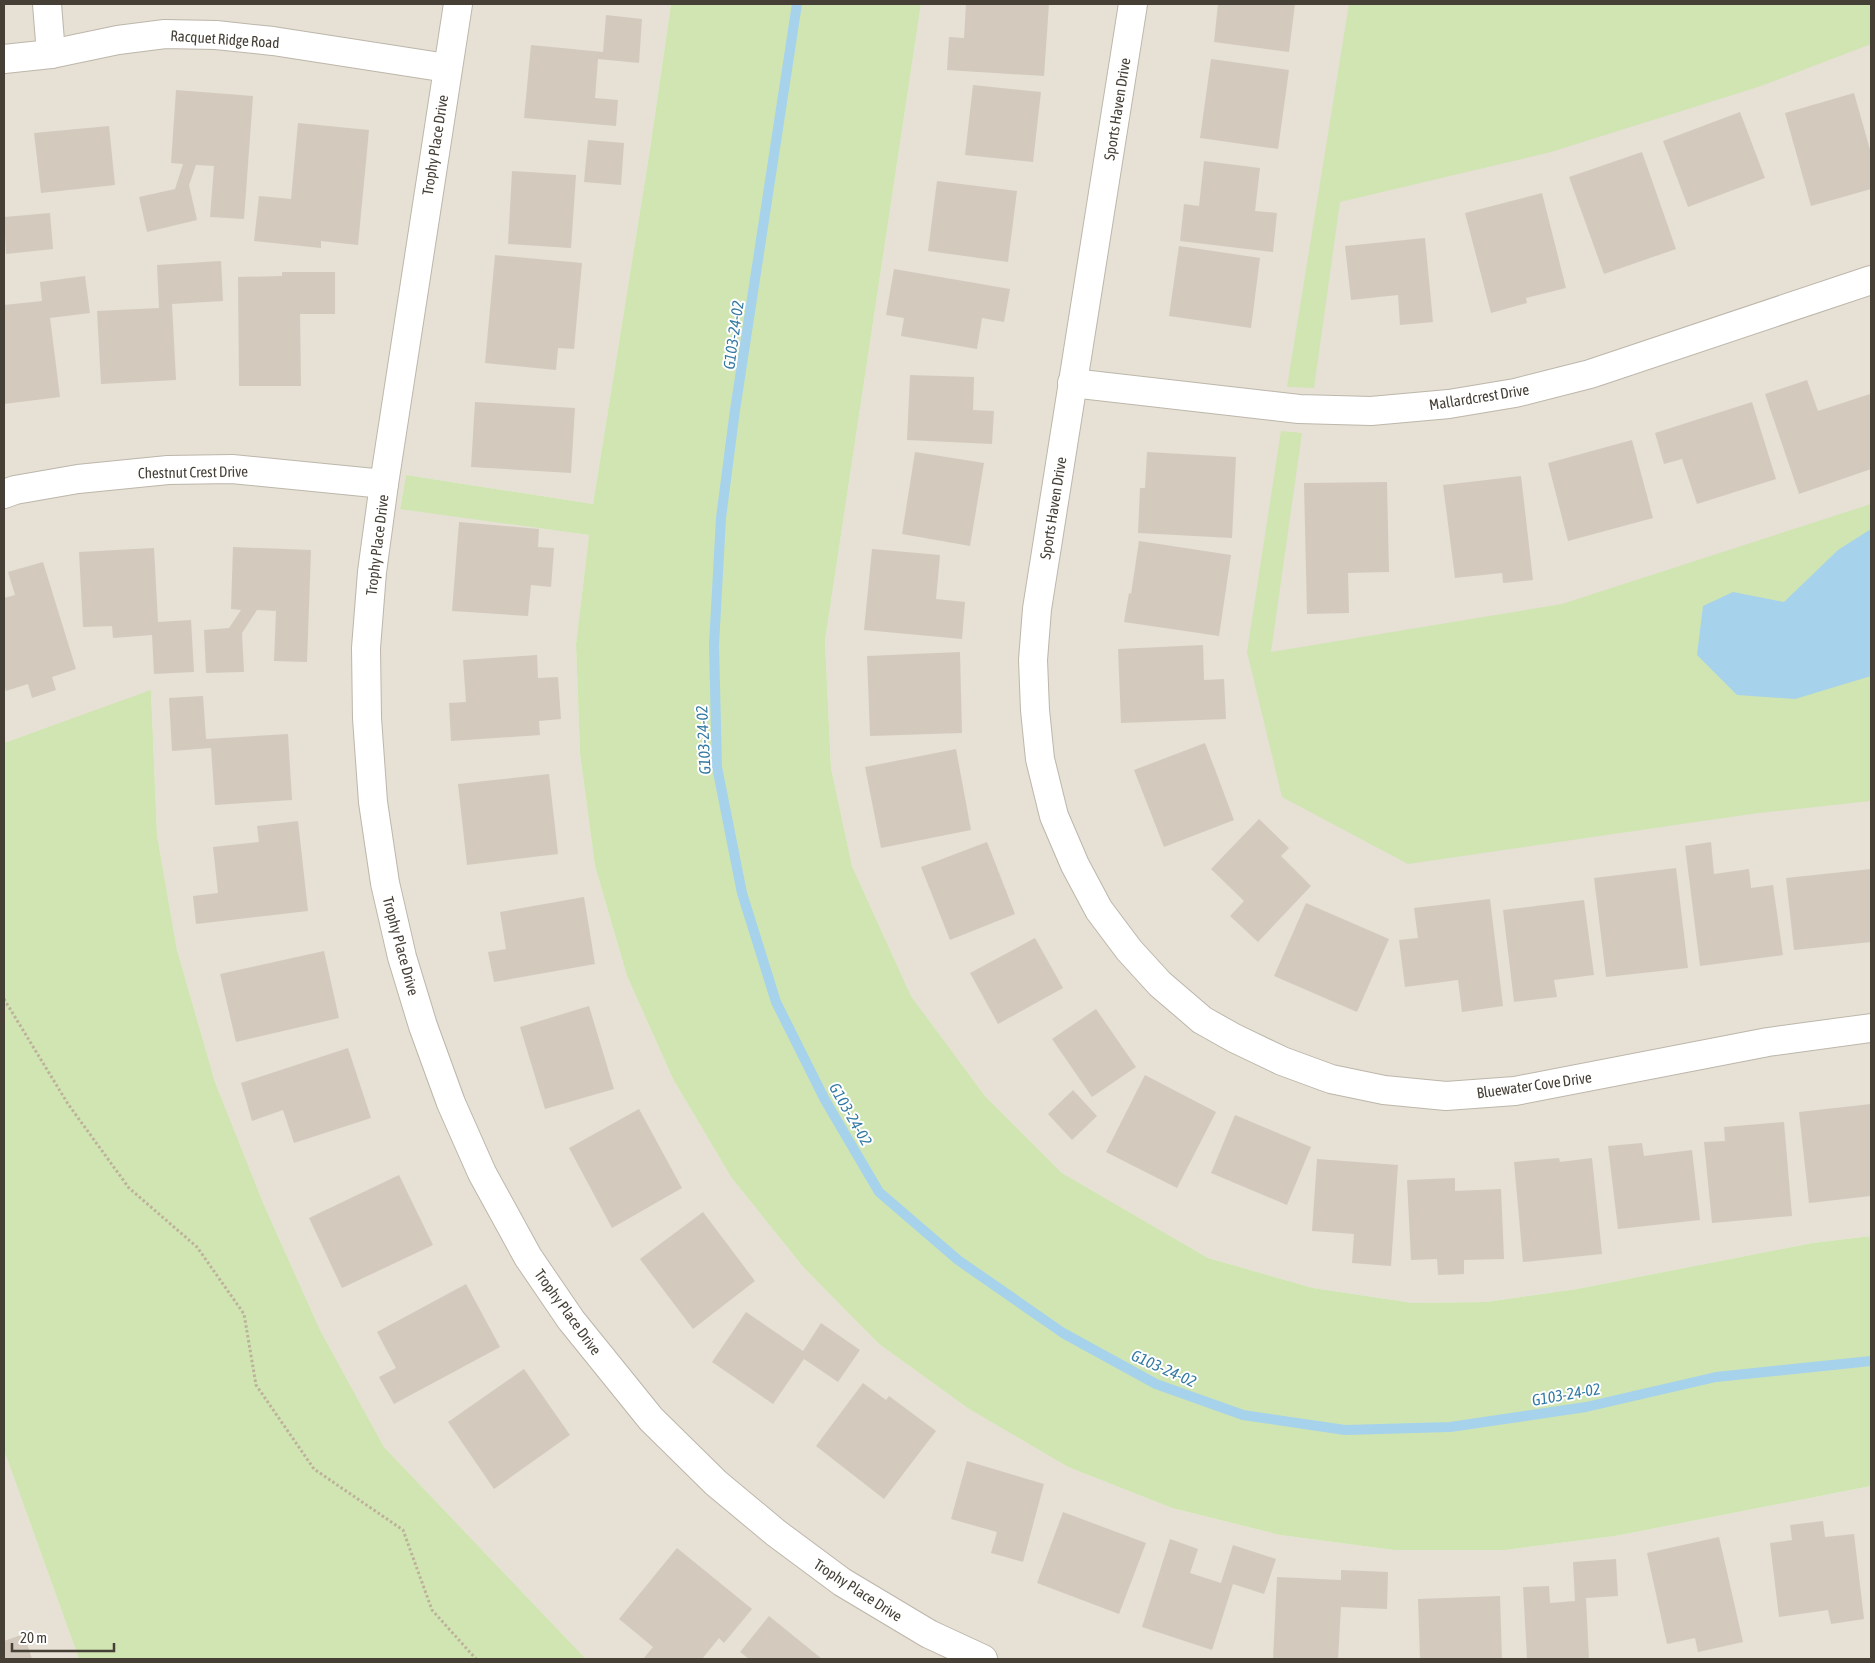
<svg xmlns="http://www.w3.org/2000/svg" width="1875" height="1663" font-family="'Asap Condensed',sans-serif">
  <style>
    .residential { fill: #e6e0d5 }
    .green { fill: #d0e5b2 }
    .water { fill: #a6d2ec }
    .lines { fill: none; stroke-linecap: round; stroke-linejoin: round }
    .stream { stroke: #a6d2ec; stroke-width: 10 }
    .building { fill: #d3cabd }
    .street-casing { stroke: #bdb6aa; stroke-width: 30 }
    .path { stroke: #beb19c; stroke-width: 3; stroke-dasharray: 2.5 2.5; stroke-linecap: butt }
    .street { stroke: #fff; stroke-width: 28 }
    .labels { text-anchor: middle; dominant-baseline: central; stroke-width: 4; stroke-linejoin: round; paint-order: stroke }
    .street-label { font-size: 15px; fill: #453f36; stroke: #fff }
    .water-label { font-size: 16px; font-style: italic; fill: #3379a3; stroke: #fff }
  </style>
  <rect width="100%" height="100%" fill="#f2efe7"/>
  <g class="residential">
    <path d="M 4,4 L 671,4 L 650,149 L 593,504 L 406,475 L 400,508 L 589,535 L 576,644 L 580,754 L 595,866 L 627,976 L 673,1079 L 731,1177 L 804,1268 L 879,1344 L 969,1409 L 1068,1467 L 1172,1508 L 1280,1535 L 1394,1550 L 1505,1550 L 1615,1536 L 1871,1486 L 1871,1659 L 586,1659 L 384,1447 L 320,1330 L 264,1205 L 215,1082 L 177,950 L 157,835 L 151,691 L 4,743 Z"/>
    <path d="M 921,4 L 1871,4 L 1871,1236 L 1812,1243 L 1577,1289 L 1486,1302 L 1413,1303 L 1313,1288 L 1208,1258 L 1062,1173 L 985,1096 L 911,996 L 852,866 L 831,768 L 825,641 Z"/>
    <path d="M 4,1450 L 79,1659 L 4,1659 Z"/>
  </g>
  <g class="green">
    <path d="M 671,4 L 921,4 L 825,641 L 831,768 L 852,866 L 911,996 L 985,1096 L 1062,1173 L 1208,1258 L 1313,1288 L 1413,1303 L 1486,1302 L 1577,1289 L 1812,1243 L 1871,1236 L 1871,1486 L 1615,1536 L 1505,1550 L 1394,1550 L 1280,1535 L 1172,1508 L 1068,1467 L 969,1409 L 879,1344 L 804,1268 L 731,1177 L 673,1079 L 627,976 L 595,866 L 580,754 L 576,644 L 589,535 L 400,509 L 406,475 L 593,504 L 650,149 Z"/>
    <path d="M 1349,4 L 1871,4 L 1871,44 L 1758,87 L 1551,152 L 1340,202 L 1314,388 L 1287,387 Z"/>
    <path d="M 1281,431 L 1302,433 L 1271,652 L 1562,604 L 1871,504 L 1871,801 L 1758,813 L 1408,864 L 1282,797 L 1247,652 Z"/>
    <path d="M 151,690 L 157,835 L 177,950 L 215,1082 L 264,1205 L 320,1330 L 384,1447 L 586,1659 L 79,1659 L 4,1450 L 4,743 Z"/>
  </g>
  <path class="water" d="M 1871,529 L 1871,676 L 1795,699 L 1737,695 L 1697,655 L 1703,606 L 1733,592 L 1784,602 L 1838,550 Z"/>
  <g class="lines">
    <path class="stream" d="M 797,4 L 735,410 L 721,518 L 714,645 L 717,767 L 742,893 L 776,1002 L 825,1100 L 879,1192 L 958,1260 L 1063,1333 L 1156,1384 L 1243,1415 L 1345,1430 L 1450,1427 L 1586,1407 L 1716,1377 L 1871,1361"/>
  </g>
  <g class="building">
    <path d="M 966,4 L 1049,4 L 1044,76 L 947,70 L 949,37 L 964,38 Z"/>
    <path d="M 1218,4 L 1295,4 L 1289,52 L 1214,42 Z"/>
    <path d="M 606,15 L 642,19 L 639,63 L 598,59 L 595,98 L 618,100 L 616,126 L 524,118 L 531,45 L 603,52 Z"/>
    <path d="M 1211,59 L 1289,70 L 1278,149 L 1200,138 Z"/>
    <path d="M 973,85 L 1041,92 L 1033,162 L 965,155 Z"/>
    <path d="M 176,90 L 253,96 L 244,219 L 210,217 L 214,166 L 196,165 L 189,185 L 197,220 L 147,232 L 139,197 L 175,189 L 183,164 L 171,163 Z"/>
    <path d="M 1854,93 L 1871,153 L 1871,189 L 1811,206 L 1785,113 Z"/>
    <path d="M 1740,112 L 1765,178 L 1688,207 L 1663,141 Z"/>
    <path d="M 298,123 L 369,130 L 358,245 L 321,241 L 321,248 L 254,241 L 259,196 L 291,199 Z"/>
    <path d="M 109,126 L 115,185 L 41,193 L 34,133 Z"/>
    <path d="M 588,140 L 624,143 L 621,185 L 584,182 Z"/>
    <path d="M 1642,152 L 1676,249 L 1604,274 L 1569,177 Z"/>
    <path d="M 1204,161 L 1260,168 L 1255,211 L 1277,213 L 1273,252 L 1180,241 L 1184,204 L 1199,206 Z"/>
    <path d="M 512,171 L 576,175 L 571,248 L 508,244 Z"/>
    <path d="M 937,181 L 1017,191 L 1008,262 L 928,251 Z"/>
    <path d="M 1542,193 L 1566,288 L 1526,298 L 1527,303 L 1491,313 L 1465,213 Z"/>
    <path d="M 50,213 L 53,249 L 6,254 L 4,217 Z"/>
    <path d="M 1425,238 L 1433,322 L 1400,325 L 1398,295 L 1351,300 L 1345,246 Z"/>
    <path d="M 1179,246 L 1260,258 L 1251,328 L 1169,316 Z"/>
    <path d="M 495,255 L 582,263 L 574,349 L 558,348 L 556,370 L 485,363 Z"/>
    <path d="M 221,261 L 223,301 L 172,304 L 176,380 L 101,384 L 97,311 L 159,308 L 157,265 Z"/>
    <path d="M 894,269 L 1010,289 L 1004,322 L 982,318 L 977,349 L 901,336 L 904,318 L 886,315 Z"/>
    <path d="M 282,272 L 335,272 L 335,314 L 300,314 L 301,386 L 239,386 L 238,277 L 282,276 Z"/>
    <path d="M 85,276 L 90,313 L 50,318 L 60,397 L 4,404 L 4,305 L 42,301 L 40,282 Z"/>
    <path d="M 910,375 L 974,377 L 973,410 L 994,411 L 992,444 L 907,440 Z"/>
    <path d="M 1807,380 L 1818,411 L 1870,394 L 1871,469 L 1799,494 L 1765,394 Z"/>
    <path d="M 475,402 L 575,408 L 571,473 L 471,467 Z"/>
    <path d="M 1752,402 L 1776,479 L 1697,504 L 1682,459 L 1664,464 L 1655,433 Z"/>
    <path d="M 1632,440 L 1653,518 L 1568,541 L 1548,463 Z"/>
    <path d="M 915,452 L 984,463 L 970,546 L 902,534 Z"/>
    <path d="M 1147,452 L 1236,457 L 1232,538 L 1138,533 L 1140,488 L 1145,488 Z"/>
    <path d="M 1521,476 L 1533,580 L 1503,583 L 1502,573 L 1455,578 L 1443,485 Z"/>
    <path d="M 1387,482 L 1389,572 L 1348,573 L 1349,613 L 1307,614 L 1304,483 Z"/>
    <path d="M 459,522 L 539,529 L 538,547 L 554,548 L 551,587 L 531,585 L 528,616 L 452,611 Z"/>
    <path d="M 1139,541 L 1231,555 L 1219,636 L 1124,622 L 1129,593 L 1131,594 Z"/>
    <path d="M 233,547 L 311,550 L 307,662 L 274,661 L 276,611 L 257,610 L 242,633 L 244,672 L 206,673 L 204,630 L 229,628 L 241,610 L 231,609 Z"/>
    <path d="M 154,548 L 158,622 L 191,620 L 194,672 L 154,674 L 152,635 L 113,638 L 112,626 L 83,627 L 79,552 Z"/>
    <path d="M 872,549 L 940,555 L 936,599 L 965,602 L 962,639 L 864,630 Z"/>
    <path d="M 43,562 L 76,669 L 52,677 L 56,690 L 32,698 L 28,684 L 6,691 L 4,685 L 4,598 L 15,595 L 8,572 Z"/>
    <path d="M 1203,645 L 1204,680 L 1224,679 L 1226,719 L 1121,723 L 1118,649 Z"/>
    <path d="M 960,652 L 962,733 L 870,736 L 867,656 Z"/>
    <path d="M 537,655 L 538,678 L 558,677 L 561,719 L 539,721 L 540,735 L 451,741 L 449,703 L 466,702 L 463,660 Z"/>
    <path d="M 203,696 L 206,739 L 288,734 L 292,800 L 215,805 L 211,748 L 172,751 L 169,698 Z"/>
    <path d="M 1205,743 L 1234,820 L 1164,847 L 1134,770 Z"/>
    <path d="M 956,749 L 971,830 L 881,848 L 865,767 Z"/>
    <path d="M 549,774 L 558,854 L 467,865 L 458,784 Z"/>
    <path d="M 1259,819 L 1289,848 L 1281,856 L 1311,886 L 1258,942 L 1230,916 L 1244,901 L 1211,869 Z"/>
    <path d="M 298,821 L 308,911 L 196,924 L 193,896 L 218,893 L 213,847 L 259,842 L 257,826 Z"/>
    <path d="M 987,842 L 1015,914 L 950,940 L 921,867 Z"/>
    <path d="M 1711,842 L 1714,874 L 1749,869 L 1751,888 L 1773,885 L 1783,955 L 1700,966 L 1685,846 Z"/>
    <path d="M 1676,868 L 1688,968 L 1606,977 L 1594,878 Z"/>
    <path d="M 1871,869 L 1871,942 L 1794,950 L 1786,878 Z"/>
    <path d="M 584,897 L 595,964 L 494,982 L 488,952 L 506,949 L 500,912 Z"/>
    <path d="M 1490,899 L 1503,1006 L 1462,1012 L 1458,980 L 1405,987 L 1399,940 L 1418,938 L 1414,908 Z"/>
    <path d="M 1584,900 L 1594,975 L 1554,980 L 1557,997 L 1514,1002 L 1503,910 Z"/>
    <path d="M 1306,903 L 1389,939 L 1357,1012 L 1274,976 Z"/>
    <path d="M 1035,938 L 1063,988 L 998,1024 L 970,973 Z"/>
    <path d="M 324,951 L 339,1018 L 236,1042 L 220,974 Z"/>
    <path d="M 589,1006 L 614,1089 L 545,1109 L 520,1027 Z"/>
    <path d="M 1096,1009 L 1136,1067 L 1092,1097 L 1052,1039 Z"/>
    <path d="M 348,1048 L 371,1118 L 294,1143 L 283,1110 L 252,1121 L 241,1083 Z"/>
    <path d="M 1145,1075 L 1216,1112 L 1177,1188 L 1106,1152 Z"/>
    <path d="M 1073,1090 L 1097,1116 L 1072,1140 L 1048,1114 Z"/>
    <path d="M 1871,1104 L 1871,1196 L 1809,1203 L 1799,1112 Z"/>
    <path d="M 639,1109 L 682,1188 L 612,1228 L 569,1148 Z"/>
    <path d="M 1235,1115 L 1311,1147 L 1287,1205 L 1211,1173 Z"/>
    <path d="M 1784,1122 L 1792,1216 L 1712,1223 L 1704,1142 L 1725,1141 L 1724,1127 Z"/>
    <path d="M 1642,1143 L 1644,1156 L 1692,1150 L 1700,1220 L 1618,1229 L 1608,1146 Z"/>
    <path d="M 1559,1158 L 1560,1162 L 1592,1158 L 1602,1254 L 1523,1262 L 1514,1162 Z"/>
    <path d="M 1317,1159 L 1398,1165 L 1391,1266 L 1352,1263 L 1354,1234 L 1312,1231 Z"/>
    <path d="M 399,1175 L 433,1245 L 342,1288 L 309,1218 Z"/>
    <path d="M 1455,1178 L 1455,1191 L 1501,1189 L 1504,1259 L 1464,1260 L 1464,1274 L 1438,1275 L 1437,1259 L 1411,1260 L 1407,1180 Z"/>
    <path d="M 703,1212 L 755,1281 L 693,1329 L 640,1259 Z"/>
    <path d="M 466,1284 L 500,1347 L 394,1404 L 379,1377 L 396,1368 L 377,1332 Z"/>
    <path d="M 746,1312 L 803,1351 L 821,1323 L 860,1350 L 838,1382 L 804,1359 L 773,1404 L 712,1362 Z"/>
    <path d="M 524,1369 L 570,1435 L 494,1489 L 448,1422 Z"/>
    <path d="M 863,1383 L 886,1400 L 889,1396 L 936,1431 L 884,1499 L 816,1446 Z"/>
    <path d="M 967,1461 L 1044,1484 L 1023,1562 L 991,1553 L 997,1532 L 951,1519 Z"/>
    <path d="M 1063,1512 L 1146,1543 L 1119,1614 L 1037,1583 Z"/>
    <path d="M 1823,1521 L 1825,1537 L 1854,1534 L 1864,1619 L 1831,1624 L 1828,1610 L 1779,1617 L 1770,1543 L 1792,1540 L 1790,1525 Z"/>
    <path d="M 1719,1537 L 1743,1642 L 1698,1652 L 1695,1638 L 1667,1644 L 1647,1553 Z"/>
    <path d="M 1170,1539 L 1198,1549 L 1190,1573 L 1221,1583 L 1233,1545 L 1276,1559 L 1264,1594 L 1233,1584 L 1212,1650 L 1142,1627 Z"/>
    <path d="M 677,1548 L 752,1609 L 724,1643 L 719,1638 L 702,1659 L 643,1659 L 653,1647 L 619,1619 Z"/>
    <path d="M 1616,1559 L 1618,1596 L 1586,1598 L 1589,1659 L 1527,1659 L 1523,1587 L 1549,1586 L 1550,1603 L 1575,1601 L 1573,1562 Z"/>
    <path d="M 1341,1570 L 1388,1572 L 1387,1609 L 1341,1607 L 1338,1659 L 1273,1659 L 1277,1577 L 1341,1580 Z"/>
    <path d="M 1500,1596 L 1502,1659 L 1420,1659 L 1418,1599 Z"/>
    <path d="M 769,1616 L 822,1659 L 749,1659 L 740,1652 Z"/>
    <path d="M 24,1634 L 32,1659 L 4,1659 L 4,1641 Z"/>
  </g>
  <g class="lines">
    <defs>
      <g id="street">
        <path d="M 47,4 L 51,54"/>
        <path d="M 458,4 L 384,484 L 372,572 L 366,648 L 367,718 L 373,802 L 385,883 L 402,957 L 423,1026 L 451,1103 L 482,1173 L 528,1257 L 571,1320 L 651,1419 L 716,1483 L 776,1533 L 842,1582 L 929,1634 L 983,1659"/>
        <path d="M 1133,4 L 1037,609 L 1033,660 L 1035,710 L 1040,759 L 1054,816 L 1075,865 L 1099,910 L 1129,950 L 1160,984 L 1202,1020 L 1234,1038 L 1282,1061 L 1331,1079 L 1384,1090 L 1446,1096 L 1515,1091 L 1768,1042 L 1871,1028"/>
        <path d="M 4,59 L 51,54 L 118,40 L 165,34 L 216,35 L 273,41 L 447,68"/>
        <path d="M 1072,383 L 1299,409 L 1371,411 L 1449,404 L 1515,393 L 1590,374 L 1871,280"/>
        <path d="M 4,494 L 15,490 L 78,479 L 168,470 L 232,469 L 384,484"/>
      </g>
    </defs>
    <use href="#street" class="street-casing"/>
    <path class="path" d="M 4,999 L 68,1104 L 129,1188 L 197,1247 L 244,1314 L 256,1385 L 314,1469 L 403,1530 L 432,1610 L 476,1659"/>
    <use href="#street" class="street"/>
  </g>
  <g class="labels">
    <g class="street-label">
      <text transform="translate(225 39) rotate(4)">Racquet Ridge Road</text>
      <text transform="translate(1117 109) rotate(-81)">Sports Haven Drive</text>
      <text transform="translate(435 145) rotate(-81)">Trophy Place Drive</text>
      <text transform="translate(1479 397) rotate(-9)">Mallardcrest Drive</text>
      <text transform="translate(193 472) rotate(-1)">Chestnut Crest Drive</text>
      <text transform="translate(1053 508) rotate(-81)">Sports Haven Drive</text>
      <text transform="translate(377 545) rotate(-83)">Trophy Place Drive</text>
      <text transform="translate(401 946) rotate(75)">Trophy Place Drive</text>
      <text transform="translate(1534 1085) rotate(-8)">Bluewater Cove Drive</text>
      <text transform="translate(568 1312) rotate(54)">Trophy Place Drive</text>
      <text transform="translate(858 1590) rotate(33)">Trophy Place Drive</text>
    </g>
    <g class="water-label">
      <text transform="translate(733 335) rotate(-82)">G103-24-02</text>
      <text transform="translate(703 740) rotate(-93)">G103-24-02</text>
      <text transform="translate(851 1114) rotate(60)">G103-24-02</text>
      <text transform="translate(1164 1368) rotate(24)">G103-24-02</text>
      <text transform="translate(1566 1394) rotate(-10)">G103-24-02</text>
    </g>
  </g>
  <rect width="1875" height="1663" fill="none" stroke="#453f36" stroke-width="10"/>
  <path d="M12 1643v8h102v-8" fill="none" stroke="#453f36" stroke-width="2.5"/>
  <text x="20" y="1643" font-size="15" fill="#453f36" stroke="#ffffff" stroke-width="4" paint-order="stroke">20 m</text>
</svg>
